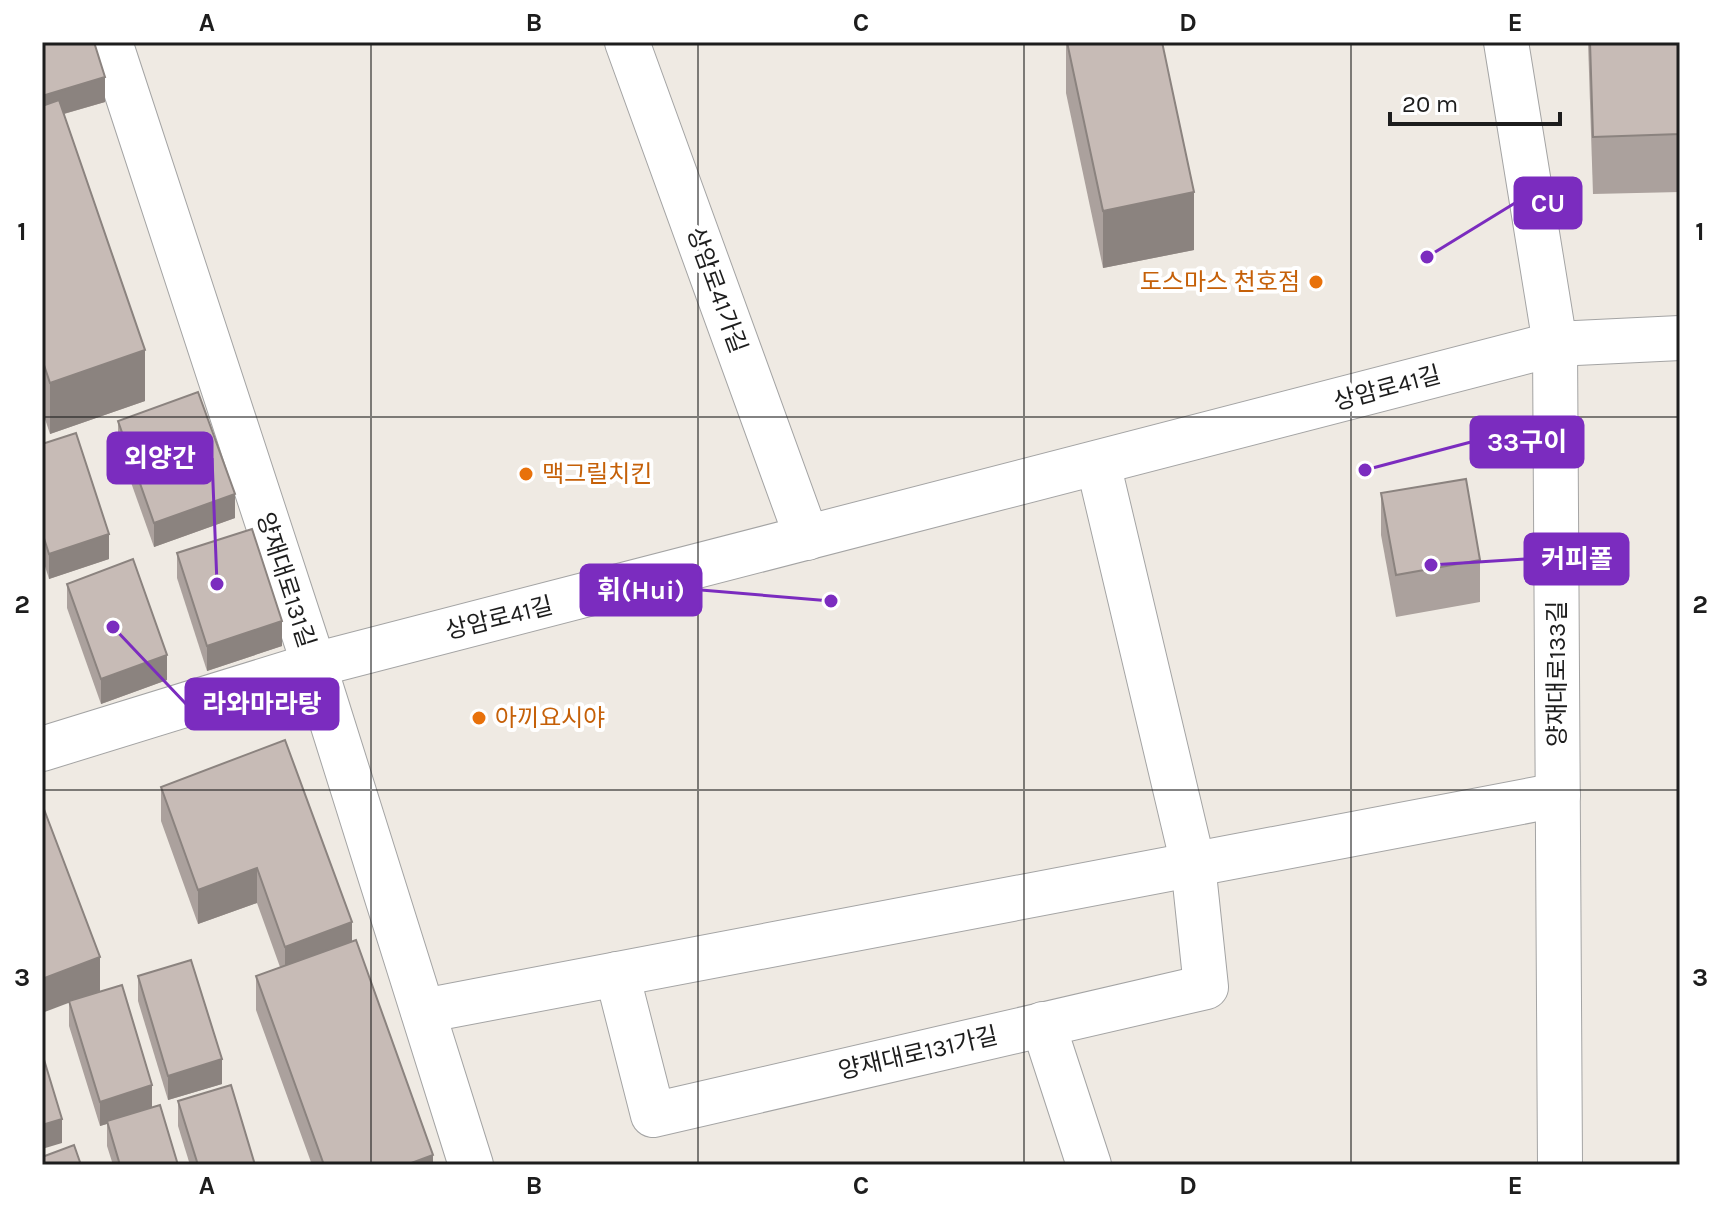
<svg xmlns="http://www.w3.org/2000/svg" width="1722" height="1207" font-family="Karla,'Noto Sans KR',sans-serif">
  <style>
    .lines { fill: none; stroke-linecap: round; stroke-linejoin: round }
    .minor-casing { stroke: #a4a4a4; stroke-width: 46 }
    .minor { stroke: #fff; stroke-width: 44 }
    .wall { fill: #aba19d }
    .shaded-wall { fill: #8b837f }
    .building { fill: #c7bbb6; stroke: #8b837f; stroke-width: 2 }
    .grid { fill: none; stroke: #1d1d1d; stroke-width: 2; stroke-opacity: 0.55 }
    .food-dot { fill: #e8710a; stroke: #fff; stroke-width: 3 }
    .labels { text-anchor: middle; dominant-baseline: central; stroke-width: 8; stroke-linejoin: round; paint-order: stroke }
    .food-label { font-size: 24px; fill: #c56008; stroke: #fff; text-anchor: start }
    .street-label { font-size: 24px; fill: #1d1d1d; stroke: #fff }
    .leader { fill: none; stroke: #7b2cbf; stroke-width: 3 }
    .callout-dot { fill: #7b2cbf; stroke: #fff; stroke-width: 3 }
    .callout { fill: #7b2cbf; stroke: #7b2cbf; stroke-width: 3 }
    .callout-label { font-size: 26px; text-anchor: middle; font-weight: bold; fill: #fff }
    .neatline { fill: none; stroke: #1d1d1d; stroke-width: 3 }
    .grid-label { font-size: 26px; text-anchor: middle; font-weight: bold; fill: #1d1d1d }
  </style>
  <rect width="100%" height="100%" fill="#efeae3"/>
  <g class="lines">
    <defs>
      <g id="minor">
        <path d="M 110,42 L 314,665 L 471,1165"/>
        <path d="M 627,42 L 807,538"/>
        <path d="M 1506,42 L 1555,344 L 1560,1165"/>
        <path d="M 42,749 L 314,665 L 1555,344 L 1680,338"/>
        <path d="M 617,974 L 653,1115 L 1206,987 L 1193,864 L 1098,463"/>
        <path d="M 423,1011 L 1558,795"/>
        <path d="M 1043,1024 L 1089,1165"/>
      </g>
    </defs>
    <use href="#minor" class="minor-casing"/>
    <use href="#minor" class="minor"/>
  </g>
  <g class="wall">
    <path d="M 42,42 L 105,102 L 64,114 L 145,401 L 50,434 L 42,410 Z"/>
    <path d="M 1066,42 L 1162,42 L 1194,250 L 1103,268 L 1066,93 Z"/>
    <path d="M 1588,42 L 1680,42 L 1680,192 L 1593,194 Z"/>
    <path d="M 118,421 L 235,518 L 154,547 L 118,446 Z"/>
    <path d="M 42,444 L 109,559 L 49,579 L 42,557 Z"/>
    <path d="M 1381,493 L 1480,560 L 1480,602 L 1396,617 L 1381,535 Z"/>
    <path d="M 177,553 L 282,646 L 207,671 L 177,578 Z"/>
    <path d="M 67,584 L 167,680 L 101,704 L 67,608 Z"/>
    <path d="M 161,787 L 352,941 L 433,1165 L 312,1165 L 256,1010 L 256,976 L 280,967 L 257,903 L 198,924 L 161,821 Z"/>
    <path d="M 138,976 L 222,1084 L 168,1100 L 138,1001 Z"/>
    <path d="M 100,991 L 88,995 L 152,1107 L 178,1165 L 113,1165 L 107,1146 L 107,1124 L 100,1126 L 69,1026 L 69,1003 Z"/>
    <path d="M 178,1101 L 255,1165 L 190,1165 L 178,1126 Z"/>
  </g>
  <g class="shaded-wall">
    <path d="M 105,77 L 105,102 L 42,120 L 42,96 Z"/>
    <path d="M 1194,192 L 1194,250 L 1103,268 L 1103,211 Z"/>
    <path d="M 145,350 L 145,401 L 50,434 L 50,383 Z"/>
    <path d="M 235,494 L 235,518 L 154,547 L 154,523 Z"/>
    <path d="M 109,534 L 109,559 L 49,579 L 49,554 Z"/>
    <path d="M 282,621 L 282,646 L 207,671 L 207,646 Z"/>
    <path d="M 167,655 L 167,680 L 101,704 L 101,679 Z"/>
    <path d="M 257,868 L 257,903 L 198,924 L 198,890 Z"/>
    <path d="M 352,922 L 352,956 L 285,981 L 285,947 Z"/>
    <path d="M 100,957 L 100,991 L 42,1013 L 42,979 Z"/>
    <path d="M 222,1059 L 222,1084 L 168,1100 L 168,1076 Z"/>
    <path d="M 152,1085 L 152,1110 L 100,1126 L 100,1102 Z"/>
    <path d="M 62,1119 L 62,1143 L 42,1149 L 42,1125 Z"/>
    <path d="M 433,1155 L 433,1165 L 406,1165 Z"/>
  </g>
  <g class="building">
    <path d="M 42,42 L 94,42 L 105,77 L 42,96 Z"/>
    <path d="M 1067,42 L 1162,42 L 1194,192 L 1103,211 Z"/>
    <path d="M 1590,42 L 1680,42 L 1680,134 L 1593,137 Z"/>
    <path d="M 59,100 L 145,350 L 50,383 L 42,359 L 42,106 Z"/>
    <path d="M 198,392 L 235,494 L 154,523 L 118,421 Z"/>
    <path d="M 76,433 L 109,534 L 49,554 L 42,532 L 42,444 Z"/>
    <path d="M 1466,479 L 1480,560 L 1396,575 L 1381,493 Z"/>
    <path d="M 252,529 L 282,621 L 207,646 L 177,553 Z"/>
    <path d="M 133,559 L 167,655 L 101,679 L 67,584 Z"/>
    <path d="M 285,740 L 352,922 L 285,947 L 257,868 L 198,890 L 161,787 Z"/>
    <path d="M 42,804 L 100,957 L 42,979 Z"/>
    <path d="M 356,940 L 433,1155 L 406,1165 L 324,1165 L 256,976 Z"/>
    <path d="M 191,960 L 222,1059 L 168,1076 L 138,976 Z"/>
    <path d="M 122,985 L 152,1085 L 100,1102 L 69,1001 Z"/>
    <path d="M 42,1053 L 62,1119 L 42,1125 Z"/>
    <path d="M 231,1085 L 255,1165 L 198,1165 L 178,1101 Z"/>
    <path d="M 160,1105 L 178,1165 L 120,1165 L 107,1121 Z"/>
    <path d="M 74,1145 L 81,1165 L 42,1165 L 42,1157 Z"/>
  </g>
  <path class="grid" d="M 371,42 L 371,1165M 698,42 L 698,1165M 1024,42 L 1024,1165M 1351,42 L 1351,1165M 42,417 L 1680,417M 42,790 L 1680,790"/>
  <g class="food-dot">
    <circle cx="1316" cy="282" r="8"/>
    <circle cx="526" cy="474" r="8"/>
    <circle cx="479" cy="718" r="8"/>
  </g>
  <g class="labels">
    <g class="food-label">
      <text x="1300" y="282" text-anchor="end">도스마스 천호점</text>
      <text x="542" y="474">맥그릴치킨</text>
      <text x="495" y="718">아끼요시야</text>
    </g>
    <g class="street-label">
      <text transform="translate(717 290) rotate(70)">상암로41가길</text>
      <text transform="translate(1387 388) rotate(-15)">상암로41길</text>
      <text transform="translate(286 580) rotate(72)">양재대로131길</text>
      <text transform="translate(499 618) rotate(-14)">상암로41길</text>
      <text transform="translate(1557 674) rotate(-90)">양재대로133길</text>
      <text transform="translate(918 1053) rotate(-13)">양재대로131가길</text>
    </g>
  </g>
  <path class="leader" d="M1427 257L1515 203M1365 470L1471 442M217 584L212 458M1431 565L1525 559M831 601L701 590M113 627L186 704"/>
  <g class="callout-dot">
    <circle cx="1427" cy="257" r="8"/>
    <circle cx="1365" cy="470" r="8"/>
    <circle cx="217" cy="584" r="8"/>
    <circle cx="1431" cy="565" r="8"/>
    <circle cx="831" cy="601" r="8"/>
    <circle cx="113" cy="627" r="8"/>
  </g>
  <g class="callout">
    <rect x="1515" y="178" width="66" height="50" rx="8"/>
    <rect x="1471" y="417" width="112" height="50" rx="8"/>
    <rect x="108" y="433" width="104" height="50" rx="8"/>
    <rect x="1525" y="534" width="103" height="50" rx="8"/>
    <rect x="581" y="565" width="120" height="50" rx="8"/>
    <rect x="186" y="679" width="152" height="50" rx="8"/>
  </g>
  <g class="callout-label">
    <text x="1548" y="212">CU</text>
    <text x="1527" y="451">33구이</text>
    <text x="160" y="467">외양간</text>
    <text x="1577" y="568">커피폴</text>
    <text x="641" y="599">휘(Hui)</text>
    <text x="262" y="713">라와마라탕</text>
  </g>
  <rect width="1722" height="1207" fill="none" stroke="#ffffff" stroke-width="88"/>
  <path d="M1390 112v12h170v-12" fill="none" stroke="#1d1d1d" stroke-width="4"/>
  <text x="1402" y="112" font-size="24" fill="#1d1d1d" stroke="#ffffff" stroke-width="6" paint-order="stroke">20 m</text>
  <rect x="44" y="44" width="1634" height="1119" class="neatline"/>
  <g class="grid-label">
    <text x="207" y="31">A</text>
    <text x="534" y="31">B</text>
    <text x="861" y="31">C</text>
    <text x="1188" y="31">D</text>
    <text x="1515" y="31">E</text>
    <text x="22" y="240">1</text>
    <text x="1700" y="240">1</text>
    <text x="22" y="613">2</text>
    <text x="1700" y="613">2</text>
    <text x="22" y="986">3</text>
    <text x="1700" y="986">3</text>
    <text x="207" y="1194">A</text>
    <text x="534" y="1194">B</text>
    <text x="861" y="1194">C</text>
    <text x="1188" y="1194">D</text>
    <text x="1515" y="1194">E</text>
  </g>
</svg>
